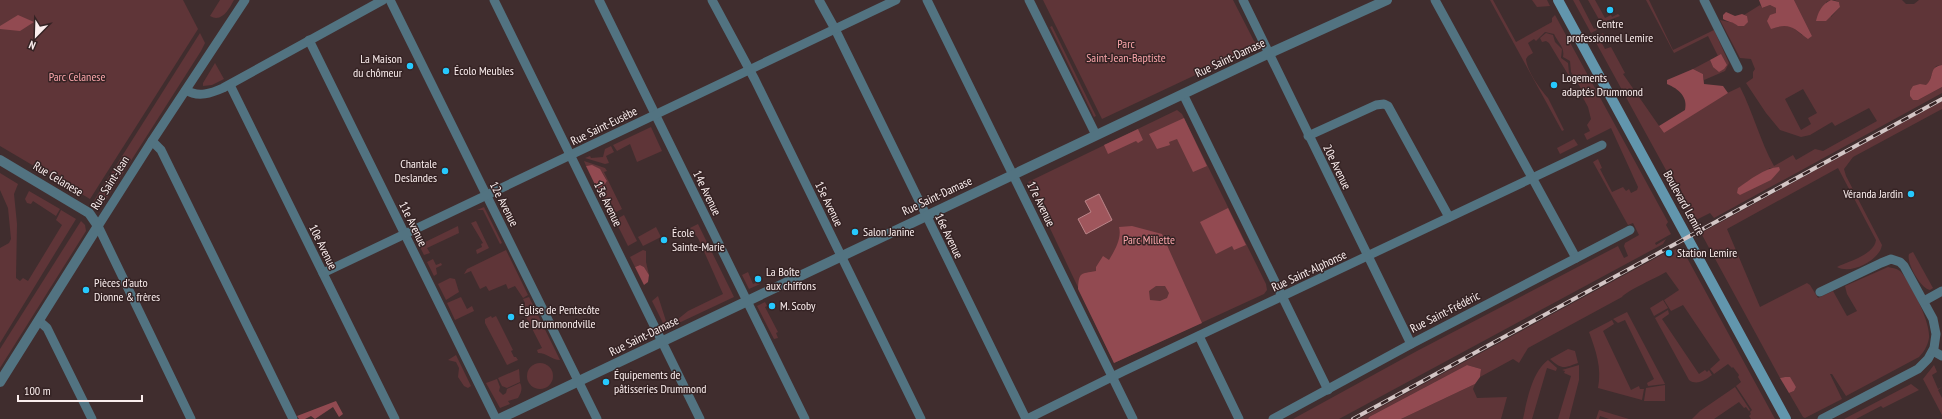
<svg xmlns="http://www.w3.org/2000/svg" width="1942" height="419" font-family="'PT Sans Narrow',sans-serif">
	<rect width="100%" height="100%" fill="#402d2e"/>
	<!-- green -->
	<g fill="#5f3538" fill-rule="evenodd">
		<path d="M0,0H183L198,29L90,199L0,146Z"/>
		<path d="M220,0H234C229,9 222,23 210,16Z"/>
		<path d="M1043,0H1233L1254,41L1259,45L1102,119Z"/>
		<path d="M1490,0H1493L1516,42L1552,22V18L1555,15L1668,222L1666,225L1671,234L1655,243L1656,245L1666,239L1663,244L1339,419H1293L1417,351L1618,246L1624,258L1628,256L1624,246L1625,243L1639,235L1633,223L1628,225L1593,162L1598,159L1602,168L1600,169L1612,192L1623,187L1626,191L1629,189L1631,193L1637,190L1638,187L1611,128L1587,140L1584,134L1590,131L1587,125L1591,119L1588,107L1582,96L1583,92L1571,72L1570,61L1563,57C1565,47 1558,43 1554,34L1545,32L1536,41L1534,39L1528,43L1533,53L1528,56L1526,59C1527,71 1540,89 1548,98L1564,130L1562,131Z"/>
		<path d="M1532,0H1547L1550,6L1537,7Z"/>
		<path d="M1573,0H1579L1594,29L1596,28L1597,30L1591,33Z"/>
		<path d="M1588,0H1595L1605,18L1611,15L1612,17L1618,14L1620,16L1601,23Z"/>
		<path d="M1646,0H1649L1673,50L1714,30L1729,63L1725,71L1704,80L1703,74L1693,69L1710,60L1713,67L1721,54L1718,56L1708,36L1674,53Z"/>
		<path d="M1794,0H1831L1826,2L1831,17L1840,7L1839,2L1834,0H1902L1906,4H1914L1919,0H1942V65L1936,66L1931,76L1930,82L1918,100L1942,87V93L1714,218L1710,213L1694,221L1594,39L1603,33L1604,35L1599,38L1605,49L1611,47L1625,73L1623,74L1664,133L1719,97L1740,87C1753,112 1760,141 1774,166L1793,155L1796,160L1815,149L1823,151L1877,121L1869,108L1835,126L1832,122L1810,135L1801,137L1780,130L1766,113L1746,83L1753,78V72L1755,69L1751,59L1740,58L1720,20L1734,23L1747,16L1744,15L1760,5L1762,8L1770,5L1776,8V13L1781,26H1791L1802,35L1812,36ZM1803,89L1817,113L1808,118L1811,124L1801,130L1785,99ZM1770,168L1780,170L1775,175L1738,188Z"/>
		<path d="M1052,26L1096,116L1094,117L1050,27Z"/>
		<path d="M200,33L205,43L201,51L104,203L97,204L93,202Z"/>
		<path d="M1546,33L1553,35L1555,42L1562,49L1561,58L1568,63L1569,73L1576,82L1569,76L1549,43L1546,41L1542,42L1540,38Z"/>
		<path d="M215,63L224,79L212,85L203,86V83Z"/>
		<path d="M1942,101V109L1853,157L1844,169L1846,176L1882,245C1880,260 1851,275 1837,267C1849,261 1874,255 1876,240L1838,168L1727,229L1760,307L1807,283L1810,285L1818,298L1833,291L1847,316L1857,311L1847,294L1845,286L1888,267C1892,268 1896,268 1900,271C1910,281 1931,323 1929,338C1928,345 1924,352 1919,357L1846,396L1832,374H1830L1842,399L1805,418L1803,417L1789,393L1794,391L1796,387L1785,377L1780,378L1701,233Z"/>
		<path d="M1177,110L1182,114L1266,284L1267,290L1264,294L1114,363L1028,182Z"/>
		<path d="M651,127L662,151L637,162L630,144L617,151L613,145Z"/>
		<path d="M1574,139L1578,145L1560,154L1557,148Z"/>
		<path d="M611,146L614,152L606,156L609,163L605,164L585,158L590,156L591,158L603,157L605,149Z"/>
		<path d="M584,161L605,168L607,171L604,172L622,209L610,215L599,193L607,181C603,172 597,164 586,166Z"/>
		<path d="M0,173L18,184L14,194L17,224L16,278L20,281L23,278L28,281L62,225L56,220L61,210L76,219L0,343V248L9,243L11,239L8,208L0,190Z"/>
		<path d="M29,191L60,209L56,216L33,201L31,204L27,203L25,199Z"/>
		<path d="M484,207L502,243L500,244L483,210H477Z"/>
		<path d="M624,215L637,241L628,246L615,220Z"/>
		<path d="M81,221L85,225L86,231L0,368V349Z"/>
		<path d="M476,221L489,248L477,254L476,250L482,247L481,244L483,243L471,223Z"/>
		<path d="M698,224L734,297L666,329L652,301L658,296L666,321L672,324L688,311L723,294L698,238L690,228Z"/>
		<path d="M458,226L459,233L427,248L430,253L424,255L419,245Z"/>
		<path d="M656,227L661,237L643,246L638,237Z"/>
		<path d="M1678,248L1680,252L1685,254L1775,419H1751L1749,416L1751,414L1750,412L1752,410L1736,386L1741,382L1738,377L1739,375L1733,367L1732,368L1728,364L1714,374L1710,369L1720,360L1683,305L1671,311L1664,300L1679,290L1666,272C1658,277 1626,291 1622,297L1528,348L1519,363L1513,359L1480,377L1481,369L1467,365L1369,417L1368,419H1359L1665,253L1668,257L1674,254L1672,251Z"/>
		<path d="M506,250L528,295L523,298L515,286L508,289L506,284L489,291L486,286L480,289L471,271L464,274L467,269Z"/>
		<path d="M643,250L646,251V262L649,275L644,267L640,265L635,267L630,257Z"/>
		<path d="M1913,252L1933,288L1930,290C1921,289 1906,263 1909,254Z"/>
		<path d="M433,259L436,265L441,263L442,265L436,268L437,274L434,276L427,262Z"/>
		<path d="M748,272L753,284L758,282L760,284L749,289L742,275Z"/>
		<path d="M450,278L455,279L459,292L446,300L438,284Z"/>
		<path d="M461,297L467,309L472,306L474,311L455,320L447,303Z"/>
		<path d="M529,297L560,360C552,360 547,353 538,353L537,350L542,348L520,305L525,303L523,299Z"/>
		<path d="M1663,300L1668,308L1654,316L1650,308Z"/>
		<path d="M765,302L767,306L765,307L778,332L776,333L778,338L774,339L757,306Z"/>
		<path d="M1668,310L1669,314L1662,319L1699,374L1705,370L1707,372L1709,370L1712,375C1705,380 1697,386 1689,380L1655,318Z"/>
		<path d="M1627,312L1663,380L1665,384L1648,386L1647,383L1654,379L1625,320L1618,323L1613,319Z"/>
		<path d="M491,316L492,318L496,316L513,350L511,351L514,357H516L518,360L507,365L485,323V319Z"/>
		<path d="M1612,320L1614,324L1603,331L1631,390L1639,386L1640,389H1644L1642,400L1598,388C1602,368 1596,351 1589,332Z"/>
		<path d="M1568,349L1575,351L1578,363C1564,368 1562,370 1550,359Z"/>
		<path d="M456,355L471,386L468,388L464,386L458,377L459,368L456,362L448,360Z"/>
		<path d="M1548,360L1557,368L1556,371L1547,368L1532,419H1523C1527,400 1532,372 1548,360Z"/>
		<circle cx="540" cy="376" r="13"/>
		<path d="M1579,365V380L1569,419H1558L1571,376L1564,373L1565,371L1562,370Z"/>
		<path d="M1934,365L1937,372L1932,375L1938,389L1942,387L1938,390L1942,398V415L1923,379Z"/>
		<path d="M519,369L520,382L507,388L502,386L498,378Z"/>
		<path d="M497,379L500,387L499,391L503,395L506,393L507,389L520,383C523,388 521,393 518,398L508,401L510,404L500,408L486,383Z"/>
		<path d="M1475,384L1473,389L1477,398L1507,397L1501,419H1401Z"/>
		<path d="M1911,384L1919,390L1883,408L1881,406L1856,419H1844Z"/>
		<path d="M1665,385V401H1644L1646,388Z"/>
		<path d="M1735,387L1750,410L1749,411L1746,407L1744,408L1739,402L1714,419H1692L1700,411Z"/>
		<path d="M1599,410L1629,419H1609L1600,416L1599,419H1596Z"/>
	</g>
	<!-- forest -->
	<g fill="#924a51" fill-rule="evenodd">
		<path d="M1759,0H1794L1812,36L1808,39C1793,28 1790,22 1771,29L1767,21L1770,15L1776,13V8L1770,5L1762,8Z"/>
		<path d="M1831,0L1839,2L1840,7L1826,21H1816C1818,12 1822,4 1831,0Z"/>
		<path d="M1726,12L1735,16L1742,14L1747,16L1748,22L1744,26H1738C1734,22 1728,22 1723,19V15Z"/>
		<path d="M18,15L34,22L20,31L0,29V26Z"/>
		<path d="M1721,54L1727,65L1724,69L1719,72L1713,67L1710,60Z"/>
		<path d="M1942,65V87L1918,100H1913L1910,96V91L1913,86L1920,84L1926,85C1935,78 1928,67 1942,65Z"/>
		<path d="M1693,69L1703,74L1704,84L1723,86L1728,93L1664,133L1659,126L1685,110C1688,97 1679,89 1667,84V80Z"/>
		<path d="M1184,118L1207,166L1193,172L1177,139L1169,142L1170,145L1157,149L1149,134Z"/>
		<path d="M1138,129L1143,140L1138,143L1136,141L1108,154L1104,145Z"/>
		<path d="M592,165L600,169L607,181L599,193L586,166Z"/>
		<path d="M1779,167L1780,170L1771,180L1740,195L1737,193L1738,188C1750,180 1764,168 1779,167Z"/>
		<path d="M1228,208L1246,245L1234,250L1232,246L1216,254L1200,222Z"/>
		<path d="M1132,226L1162,234L1202,323L1114,363L1078,289C1079,272 1080,274 1096,271V267L1103,256L1109,260C1115,250 1122,238 1119,227ZM1156,286H1165L1169,293L1167,298L1160,301L1150,300L1149,291Z"/>
		<path d="M640,265L644,267L649,275L648,282L644,285L635,267Z"/>
		<path d="M1467,365L1481,369L1480,377L1475,384L1401,419H1368L1369,417Z"/>
		<path d="M1785,377H1790L1796,387L1794,391L1789,393L1780,378Z"/>
		<path d="M336,401L343,414L339,417L333,407L315,419L311,416L305,419H299L297,416Z"/>
	</g>
	<!-- water -->
	<path fill="#9f565c" stroke="#bb8488" d="M1099,194L1112,220L1086,234L1078,219L1091,212L1085,201Z"/>
	<g fill="none" stroke-linecap="round" stroke-linejoin="round">
		<!-- minor -->
		<g stroke="#527381" stroke-width="9">
			<path d="M390,0L597,419"/>
			<path d="M494,0L700,419"/>
			<path d="M599,0L805,419"/>
			<path d="M712,0L755,80L921,419"/>
			<path d="M819,0L835,29L1026,419"/>
			<path d="M927,0L1133,419"/>
			<path d="M1029,0L1096,135"/>
			<path d="M1243,0L1411,344"/>
			<path d="M1435,0L1576,258"/>
			<path d="M1704,0L1738,68"/>
			<path d="M309,40L496,419"/>
			<path d="M230,85L395,419"/>
			<path d="M186,90C198,98 212,93 223,88L383,0"/>
			<path d="M1183,94L1328,390"/>
			<path d="M1308,136L1376,105L1384,104L1388,106L1449,217"/>
			<path d="M152,141L161,150L293,419"/>
			<path d="M323,273L896,0"/>
			<path d="M1820,292L1881,263L1891,259L1900,262L1904,266L1933,319L1936,334L1934,348L1928,359L1918,369L1822,419"/>
			<path d="M1924,301L1942,291"/>
			<path d="M39,321L47,328L92,419"/>
			<path d="M1199,336L1239,419"/>
			<path d="M1933,351L1942,356"/>
			<path d="M191,419L98,226L152,141L245,0"/>
			<path d="M1027,419L1124,371L1602,145"/>
			<path d="M1273,419L1411,344L1630,230"/>
		</g>
		<!-- tertiary -->
		<g stroke="#527381" stroke-width="10">
			<path d="M0,160L89,213L98,226L0,382"/>
			<path d="M499,419L1261,57L1387,0"/>
		</g>
		<!-- secondary -->
		<path stroke="#6296ad" stroke-width="10" d="M1558,0L1786,419"/>
		<defs>
			<path id="rail" d="M1353,419L1942,99"/>
		</defs>
		<!-- rail casing -->
		<use href="#rail" stroke="#d3c5c5" stroke-width="4"/>
		<!-- rail -->
		<use href="#rail" stroke="#352324" stroke-width="2.5" stroke-dasharray="8" stroke-linecap="butt"/>
	</g>
	<!-- markers -->
	<g fill="#26c9fe" stroke="#352324" stroke-width="1.5">
		<circle cx="1610" cy="10" r="4"/>
		<circle cx="410" cy="66" r="4"/>
		<circle cx="446" cy="71" r="4"/>
		<circle cx="1554" cy="85" r="4"/>
		<circle cx="445" cy="171" r="4"/>
		<circle cx="1911" cy="194" r="4"/>
		<circle cx="855" cy="232" r="4"/>
		<circle cx="664" cy="240" r="4"/>
		<circle cx="1669" cy="253" r="4"/>
		<circle cx="758" cy="279" r="4"/>
		<circle cx="86" cy="290" r="4"/>
		<circle cx="772" cy="306" r="4"/>
		<circle cx="511" cy="317" r="4"/>
		<circle cx="606" cy="382" r="4"/>
	</g>
	<g text-anchor="middle" stroke-width="3" stroke-linejoin="round" paint-order="stroke">
		<!-- poi labels -->
		<g font-size="12" fill="#fbeeee" stroke="#352324" text-anchor="start">
			<text x="1610" y="28" text-anchor="middle">Centre<tspan x="1610" dy="14">professionnel Lemire</tspan></text>
			<text x="402" y="63" text-anchor="end">La Maison<tspan x="402" dy="14">du chômeur</tspan></text>
			<text x="454" y="75">Écolo Meubles</text>
			<text x="1562" y="82">Logements<tspan x="1562" dy="14">adaptés Drummond</tspan></text>
			<text x="437" y="168" text-anchor="end">Chantale<tspan x="437" dy="14">Deslandes</tspan></text>
			<text x="1903" y="198" text-anchor="end">Véranda Jardin</text>
			<text x="863" y="236">Salon Janine</text>
			<text x="672" y="237">École<tspan x="672" dy="14">Sainte-Marie</tspan></text>
			<text x="1677" y="257">Station Lemire</text>
			<text x="766" y="276">La Boîte<tspan x="766" dy="14">aux chiffons</tspan></text>
			<text x="94" y="287">Pièces d'auto<tspan x="94" dy="14">Dionne &amp; frères</tspan></text>
			<text x="780" y="310">M. Scoby</text>
			<text x="519" y="314">Église de Pentecôte<tspan x="519" dy="14">de Drummondville</tspan></text>
			<text x="614" y="379">Équipements de<tspan x="614" dy="14">pâtisseries Drummond</tspan></text>
		</g>
		<!-- park labels -->
		<g font-size="12" fill="#faa5aa" stroke="#352324">
			<text x="1126" y="48">Parc<tspan x="1126" dy="14">Saint-Jean-Baptiste</tspan></text>
			<text x="77" y="81">Parc Celanese</text>
			<text x="1149" y="244">Parc Millette</text>
		</g>
		<!-- street labels -->
		<g font-size="12" fill="#fbeeee" stroke="#352324">
			<text transform="translate(1230 58) rotate(-25)" y="4">Rue Saint-Damase</text>
			<text transform="translate(604 126) rotate(-26)" y="4">Rue Saint-Eusèbe</text>
			<text transform="translate(1337 167) rotate(64)" y="4">20e Avenue</text>
			<text transform="translate(58 179) rotate(31)" y="4">Rue Celanese</text>
			<text transform="translate(110 183) rotate(-58)" y="4">Rue Saint-Jean</text>
			<text transform="translate(707 193) rotate(64)" y="4">14e Avenue</text>
			<text transform="translate(937 196) rotate(-25)" y="4">Rue Saint-Damase</text>
			<text transform="translate(1684 203) rotate(61)" y="4">Boulevard Lemire</text>
			<text transform="translate(504 204) rotate(63)" y="4">12e Avenue</text>
			<text transform="translate(608 204) rotate(64)" y="4">13e Avenue</text>
			<text transform="translate(829 204) rotate(64)" y="4">15e Avenue</text>
			<text transform="translate(1041 204) rotate(64)" y="4">17e Avenue</text>
			<text transform="translate(413 224) rotate(64)" y="4">11e Avenue</text>
			<text transform="translate(949 236) rotate(64)" y="4">16e Avenue</text>
			<text transform="translate(323 247) rotate(64)" y="4">10e Avenue</text>
			<text transform="translate(1309 271) rotate(-25)" y="4">Rue Saint-Alphonse</text>
			<text transform="translate(1445 312) rotate(-27)" y="4">Rue Saint-Frédéric</text>
			<text transform="translate(644 336) rotate(-26)" y="4">Rue Saint-Damase</text>
		</g>
	</g>
	<!-- north arrow -->
	<g transform="translate(36 36) rotate(203)" stroke="#352324" stroke-width="3" paint-order="stroke">
	<path d="M0-3L7 15L0 10L-7 15Z" fill="#fbeeee"/>
	<text y="-6" font-size="11" font-weight="bold" text-anchor="middle" fill="#fbeeee">N</text>
	</g>
	<!-- scale -->
	<path d="M18 395v6h124v-6" fill="none" stroke="#fbeeee" stroke-width="2"/>
	<text x="24" y="395" font-size="12" fill="#fbeeee" stroke="#352324" stroke-width="3" paint-order="stroke">100 m</text>
</svg>
